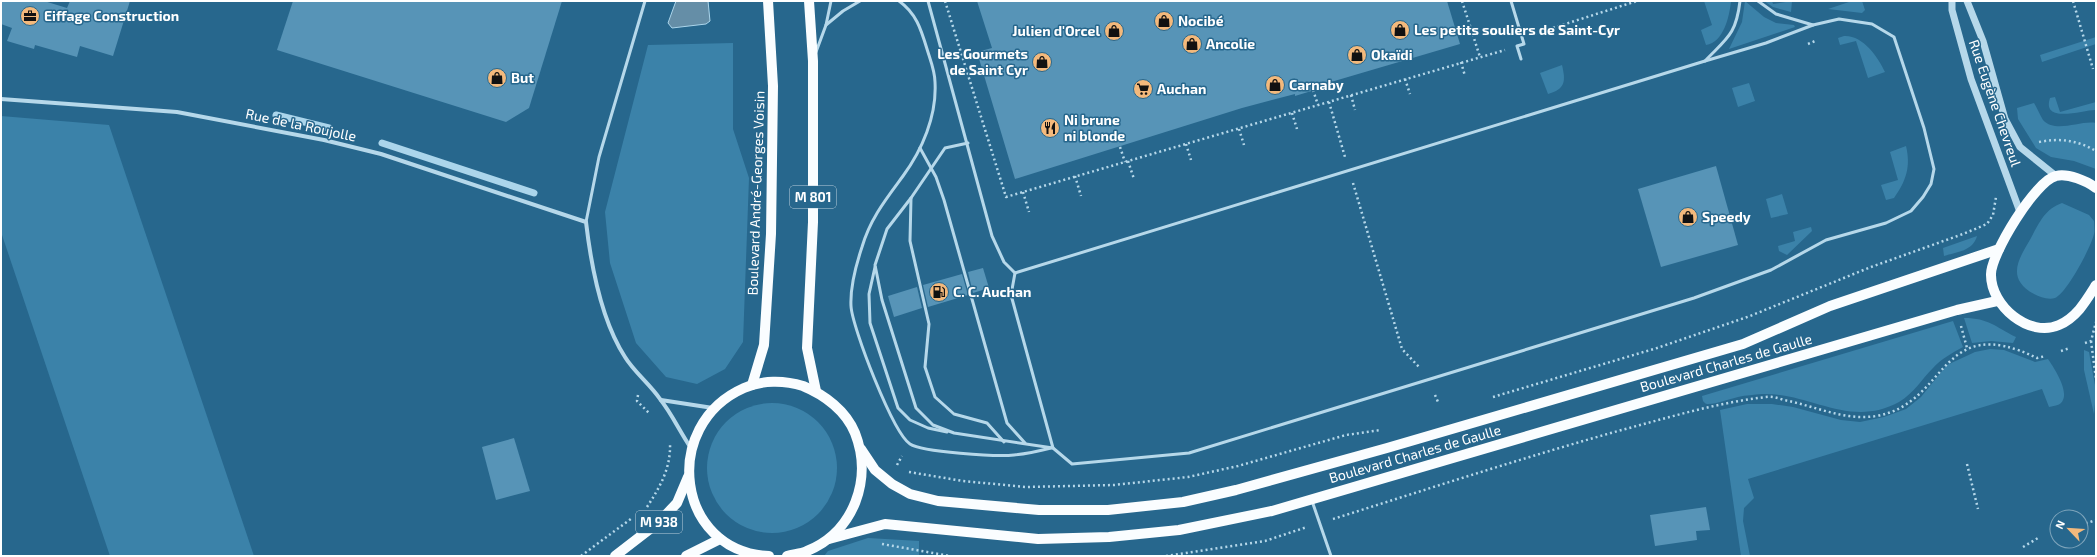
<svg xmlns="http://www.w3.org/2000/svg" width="2097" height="557" font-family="'Exo 2',sans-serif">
	<rect width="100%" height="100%" fill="#27678d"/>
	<!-- green -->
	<g fill="#3b82a9">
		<path d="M1704,1L1731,2C1729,17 1724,42 1706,45L1701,30L1712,25Z"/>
		<path d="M1745,1L1764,17L1776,23L1794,25L1795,27L1729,49L1742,22Z"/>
		<path d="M1764,1H1772L1773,4L1792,1L1791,12L1773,7Z"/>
		<path d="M1852,1H1862L1865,10L1862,13L1828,9Z"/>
		<path d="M1844,36C1863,35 1878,57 1885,72L1868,78L1856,41L1840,45L1838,38Z"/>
		<path d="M2096,37V44L2042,62L2040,55Z"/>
		<path d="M733,43V129L749,178L743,342L725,369L697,384L666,377L636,343L610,263L605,212L648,45Z"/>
		<path d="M1562,65C1566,82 1565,89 1548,94L1540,73Z"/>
		<path d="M1749,83L1755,101L1738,107L1732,88Z"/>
		<path d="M2055,97L2060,112L2096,102V110C2086,109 2041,125 2050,98Z"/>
		<path d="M2034,103C2037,108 2040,115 2043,120C2056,134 2080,120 2096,123V169L2074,161L2051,157L2036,148L2018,119L2017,108Z"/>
		<path d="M1,116L109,125L254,556H110L1,232Z"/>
		<path d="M1906,146C1911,167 1906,181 1894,198L1886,200L1881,185L1898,180L1890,152Z"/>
		<path d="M1782,194L1788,214L1771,218L1766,199Z"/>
		<path d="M2062,203L2089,215L2094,221C2094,225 2095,230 2094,234C2091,247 2067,293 2055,298C2048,300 2040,297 2034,294C2006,278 2018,260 2031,238C2039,223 2045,209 2062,203Z"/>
		<path d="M1811,227L1812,231L1787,255L1779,251L1778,246L1795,241L1793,232Z"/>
		<path d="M1977,236C1973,251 1957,252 1944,256L1943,248Z"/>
		<path d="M1964,318C1989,318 1995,327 2016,337L2013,343L1991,341L1972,343Z"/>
		<path d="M1953,321L1963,347C1952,353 1941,359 1933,368C1921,380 1914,393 1899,402C1850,429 1810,392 1762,394C1754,395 1746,395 1738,397C1729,399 1717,404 1708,404C1705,404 1705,403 1703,401L1702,396Z"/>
		<path d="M1990,349L2004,350L2035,362L2048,359C2054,368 2071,393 2061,403C2058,406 2052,406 2049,407L2042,389L1748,479L1754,498L1744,508L1743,521L1750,556H1741L1720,410L1747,404H1772L1793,407L1841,420L1860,422L1884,417L1906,409L1921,397L1947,365L1975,352Z"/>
		<path d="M2084,350L2089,352L2096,391L2094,414L2084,370Z"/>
		<circle cx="772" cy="468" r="65"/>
		<path d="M868,538L919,541V556H824L828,551Z"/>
	</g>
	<!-- water -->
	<path fill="#658ea7" stroke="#abd5eb" d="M676,1H708L710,21L706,24L672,28L668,23Z"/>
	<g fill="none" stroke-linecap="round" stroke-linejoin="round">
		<!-- stream -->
		<g stroke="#abd5eb" stroke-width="7">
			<path d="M276,115L329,128"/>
			<path d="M382,143L534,193"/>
		</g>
	</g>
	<!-- building -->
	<g fill="#5794b7">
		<path d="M1,1H44L67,8L70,1H130L113,56L80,46L77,57L35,45L34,49L7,41L12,28L1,24Z"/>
		<path d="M293,1H562L529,108L506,122L277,50Z"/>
		<path d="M977,1H1447L1460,44L1331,82V85L1295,96V94L1242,108L1015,179L977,52L992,48Z"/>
		<path d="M1716,166L1738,245L1661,267L1638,189Z"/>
		<path d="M983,268L989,288L973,293L968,272Z"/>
		<path d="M962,274L968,295L928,307L923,285Z"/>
		<path d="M917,287L922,308L894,317L888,296Z"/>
		<path d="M514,438L530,491L496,500L482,447Z"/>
		<path d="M1706,507L1710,530L1696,531L1697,540L1655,546L1650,515Z"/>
	</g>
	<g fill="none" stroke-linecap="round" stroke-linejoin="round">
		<!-- path -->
		<g stroke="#b6d8ea" stroke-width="2.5" stroke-dasharray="2 3" stroke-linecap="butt">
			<path d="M945,1L1006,197L1505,50"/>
			<path d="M1462,1L1480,57"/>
			<path d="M2073,1L2093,69"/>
			<path d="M1534,34L1637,1"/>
			<path d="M1808,44L1815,41"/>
			<path d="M1461,62L1465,76"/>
			<path d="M1405,79L1410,94"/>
			<path d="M1313,90L1318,105"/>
			<path d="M1351,95L1355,110"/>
			<path d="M1329,102L1345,157"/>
			<path d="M1292,113L1297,129"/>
			<path d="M1239,129L1244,145"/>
			<path d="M2039,142C2060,138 2077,140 2096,151"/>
			<path d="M1186,144L1191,160"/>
			<path d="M1120,147L1125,162"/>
			<path d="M1128,161L1134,179"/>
			<path d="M1075,176L1081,196"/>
			<path d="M1353,183L1402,349L1419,367"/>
			<path d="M1023,192L1029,212"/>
			<path d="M1961,326L1967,348"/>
			<path d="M2091,341L2096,379"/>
			<path d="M2085,343L2091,341L2096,322"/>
			<path d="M2061,351L2070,348"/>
			<path d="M638,395L637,401L650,414"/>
			<path d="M1435,395L1438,402"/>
			<path d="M1493,397L1657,348L1750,316L1871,267L1963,234L1987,224L1993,215L1996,197"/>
			<path d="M1967,464L1978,509"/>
			<path d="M897,465L902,456"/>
			<path d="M909,472L963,481L1026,487L1114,485L1188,477L1238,466L1346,435L1381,430"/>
			<path d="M647,507C660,487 671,468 670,443"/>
			<path d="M1333,519C1428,489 1522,458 1618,431C1667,418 1715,403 1766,397C1772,396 1778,398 1784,400C1815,406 1844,421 1876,416C1949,404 1938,310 2037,358L2046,356"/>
			<path d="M2081,525L2096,520"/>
			<path d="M882,544L950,556"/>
			<path d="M2023,547L2038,538"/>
			<path d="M581,556L632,518"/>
			<path d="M1166,556L1265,541L1307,527"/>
		</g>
		<!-- service -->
		<g stroke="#b6d8ea" stroke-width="3">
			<path d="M899,1C916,13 921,29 927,49C930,59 935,71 935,82C937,116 922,150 903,176C886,199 870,219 862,247C856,265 850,287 851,306C852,327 893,433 910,444C922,452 997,457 1014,455C1026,454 1039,451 1051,448"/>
			<path d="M928,1L992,236L1004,262L1015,273L1705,61C1727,38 1736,35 1740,1"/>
			<path d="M1511,1L1524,44L1517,46L1521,59"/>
			<path d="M1758,1L1776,14L1813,25"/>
			<path d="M826,25L831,1"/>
			<path d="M816,52L826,25L843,11L860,1"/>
			<path d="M968,143L945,148L911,198L910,241L929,324L925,367L935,397L954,414L987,423L1004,442"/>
			<path d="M920,148L936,177L944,200L1007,423L1025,443"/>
			<path d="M911,198L887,229L875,265L882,300L916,408L933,425L954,433L1053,448L1072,464L1189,453L1694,298L1771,270L1826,240L1886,223L1911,211L1923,197L1931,184L1934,169L1924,128L1894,37L1872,24L1839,19L1813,25L1766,43L1705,61"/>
			<path d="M586,222L599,157L645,1"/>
			<path d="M875,267L869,294L870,323L898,408L910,420L928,428L947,432"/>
			<path d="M1015,273L1011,295L1053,448"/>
			<path d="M1312,501L1331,556"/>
		</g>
		<!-- minor -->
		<g stroke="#b6d8ea" stroke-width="4">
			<path d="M1,99L177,112L324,140L381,154L586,222C591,265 601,320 625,357C634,372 650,384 660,399C672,414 680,432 691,448"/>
			<path d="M661,400L713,408"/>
		</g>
		<!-- tertiary -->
		<g stroke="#b6d8ea" stroke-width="7">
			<path d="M1952,1V10L1971,79L2020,212"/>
			<path d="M1967,1L1983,41L2005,119L2020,147L2056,176"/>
		</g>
		<!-- primary -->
		<g stroke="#fafdff" stroke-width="10">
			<path d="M809,1L813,61V222L807,348L816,391"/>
			<path d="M2096,188C2087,181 2068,173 2056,176C2036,180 1990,255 1991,275C1991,306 2029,338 2059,325C2077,317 2086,301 2096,285"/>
			<path d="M752,385L764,345L771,234L773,86L768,1"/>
			<path d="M861,449L875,470L892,484L910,494L938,501L1039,510H1108L1183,502L1236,490L1387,448L1743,344L1830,306L1999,249"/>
			<path d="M829,539L885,524L1038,539L1109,537L1179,530L1272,511L1957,310L1997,301"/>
			<path d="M615,556L659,522L677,503L688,477"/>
			<path d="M686,556L720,539"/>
			<path d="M769,556C676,552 660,425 744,388C762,380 784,380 803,386C825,395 846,411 855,433C873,479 854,532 807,551C801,554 793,554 787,556"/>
		</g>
	</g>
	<!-- icons -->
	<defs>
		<symbol id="office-disc" viewBox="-11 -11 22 22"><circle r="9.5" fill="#f3b97c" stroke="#27678d"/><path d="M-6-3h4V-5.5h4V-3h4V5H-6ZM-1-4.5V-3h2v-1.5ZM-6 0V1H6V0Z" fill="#111"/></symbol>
		<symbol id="shop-disc" viewBox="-11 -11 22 22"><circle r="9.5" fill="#f3b97c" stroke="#27678d"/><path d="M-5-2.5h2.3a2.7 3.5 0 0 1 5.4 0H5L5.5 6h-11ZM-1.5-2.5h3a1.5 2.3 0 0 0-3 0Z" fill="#111"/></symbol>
		<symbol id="supermarket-disc" viewBox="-11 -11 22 22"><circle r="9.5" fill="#f3b97c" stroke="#27678d"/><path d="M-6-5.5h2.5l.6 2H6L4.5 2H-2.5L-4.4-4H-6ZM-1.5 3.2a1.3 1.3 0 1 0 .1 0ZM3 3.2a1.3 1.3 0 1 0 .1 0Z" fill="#111"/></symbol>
		<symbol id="restaurant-disc" viewBox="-11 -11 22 22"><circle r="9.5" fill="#f3b97c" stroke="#27678d"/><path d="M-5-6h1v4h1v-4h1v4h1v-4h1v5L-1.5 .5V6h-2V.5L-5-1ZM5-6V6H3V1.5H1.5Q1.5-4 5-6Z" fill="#111"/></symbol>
		<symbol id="fuel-disc" viewBox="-11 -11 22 22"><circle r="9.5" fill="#f3b97c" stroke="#27678d"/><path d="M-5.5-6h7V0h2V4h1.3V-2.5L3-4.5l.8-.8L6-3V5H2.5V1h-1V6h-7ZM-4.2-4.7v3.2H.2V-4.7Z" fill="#111"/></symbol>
	</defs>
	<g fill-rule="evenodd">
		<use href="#office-disc" x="19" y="5" width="22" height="22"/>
		<use href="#shop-disc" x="1153" y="10" width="22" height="22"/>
		<use href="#shop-disc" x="1389" y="19" width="22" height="22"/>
		<use href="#shop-disc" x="1103" y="20" width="22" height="22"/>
		<use href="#shop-disc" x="1181" y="33" width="22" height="22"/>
		<use href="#shop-disc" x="1346" y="44" width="22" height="22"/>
		<use href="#shop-disc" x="1031" y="51" width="22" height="22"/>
		<use href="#shop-disc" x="486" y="67" width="22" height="22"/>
		<use href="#shop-disc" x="1264" y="74" width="22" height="22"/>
		<use href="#supermarket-disc" x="1132" y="78" width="22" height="22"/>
		<use href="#restaurant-disc" x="1039" y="117" width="22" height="22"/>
		<use href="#shop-disc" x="1677" y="206" width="22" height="22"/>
		<use href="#fuel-disc" x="928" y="281" width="22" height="22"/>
	</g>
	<g text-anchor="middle" stroke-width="3" stroke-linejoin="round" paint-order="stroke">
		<!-- shield labels -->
		<g fill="#27678d" stroke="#bed1dd" stroke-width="1">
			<rect x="790" y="186" width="46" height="22" rx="3"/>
			<rect x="636" y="511" width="46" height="22" rx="3"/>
		</g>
		<g font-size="13" font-weight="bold" fill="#fff">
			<text x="813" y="202">M 801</text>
			<text x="659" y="527">M 938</text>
		</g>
		<!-- poi labels -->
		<g font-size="14" font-weight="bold" fill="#fff" stroke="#27678d" text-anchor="start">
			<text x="44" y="21">Eiffage Construction</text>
			<text x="1178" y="26">Nocibé</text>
			<text x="1414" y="35">Les petits souliers de Saint-Cyr</text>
			<text x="1100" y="36" text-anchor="end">Julien d'Orcel</text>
			<text x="1206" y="49">Ancolie</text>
			<text x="1028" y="59" text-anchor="end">Les Gourmets<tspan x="1028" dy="16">de Saint Cyr</tspan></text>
			<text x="1371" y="60">Okaïdi</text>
			<text x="511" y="83">But</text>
			<text x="1289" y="90">Carnaby</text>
			<text x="1157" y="94">Auchan</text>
			<text x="1064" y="125">Ni brune<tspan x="1064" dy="16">ni blonde</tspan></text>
			<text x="1702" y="222">Speedy</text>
			<text x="953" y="297">C. C. Auchan</text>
		</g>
		<!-- street labels -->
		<g font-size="14" fill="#fff" stroke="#27678d">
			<text transform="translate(1995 103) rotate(71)" y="5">Rue Eugène Chevreul</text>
			<text transform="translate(301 125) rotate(12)" y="5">Rue de la Roujolle</text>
			<text transform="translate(756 193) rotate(-88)" y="5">Boulevard André-Georges Voisin</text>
			<text transform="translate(1726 363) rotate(-16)" y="5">Boulevard Charles de Gaulle</text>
			<text transform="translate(1415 454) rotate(-16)" y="5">Boulevard Charles de Gaulle</text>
		</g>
	</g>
	<!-- border -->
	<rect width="2097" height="557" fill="none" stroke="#ffffff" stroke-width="4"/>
	<!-- north arrow -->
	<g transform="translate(2069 529) rotate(295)"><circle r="19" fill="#27678d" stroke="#7da4bb"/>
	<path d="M0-3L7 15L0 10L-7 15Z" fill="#f3b97c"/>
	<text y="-6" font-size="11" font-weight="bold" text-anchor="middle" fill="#ffffff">N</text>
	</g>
</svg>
